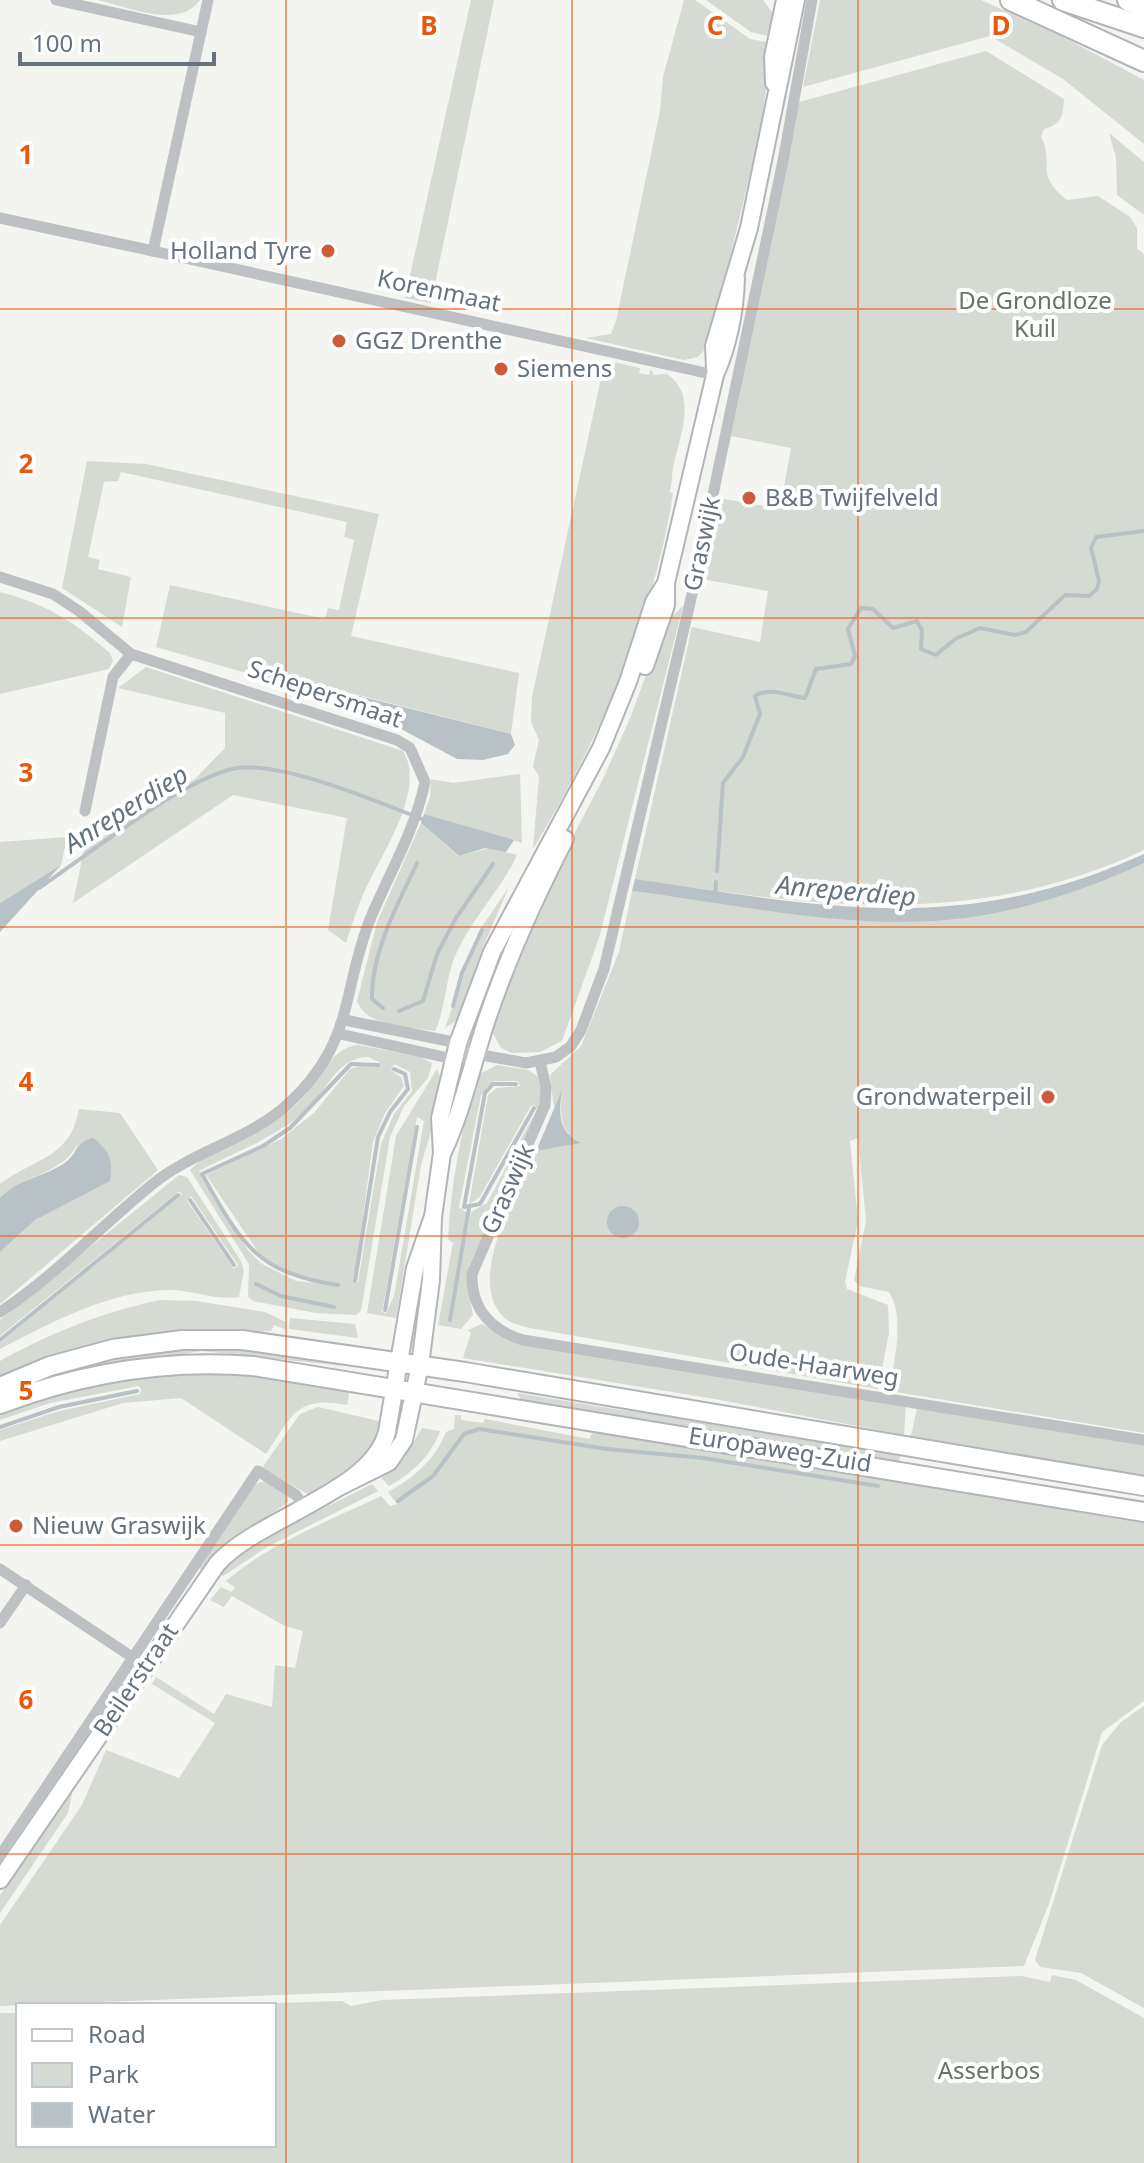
<svg xmlns="http://www.w3.org/2000/svg" width="1144" height="2163" font-family="'Noto Sans',sans-serif">
	<rect width="100%" height="100%" fill="#f4f4f0"/>
	<!-- green -->
	<g fill="#d5dad2" fill-rule="evenodd">
		<path d="M98,0H200C179,30 128,7 98,0Z"/>
		<path d="M471,0H494L431,303L405,298Z"/>
		<path d="M684,0H695L750,39L772,43L761,128L709,345L698,357L684,360L586,338L611,334L616,321L660,111L663,77Z"/>
		<path d="M706,0H763L774,15L773,37L751,32Z"/>
		<path d="M820,0H981L1063,37L1144,80V144L1063,79L990,36L803,87Z"/>
		<path d="M986,51L1064,99C1063,116 1062,124 1044,129L1041,136C1055,166 1034,173 1067,200L1098,196L1130,217L1137,228V249L1144,254V850C974,930 813,906 635,879L692,627L760,642L768,591L702,579L719,498L780,509L791,448L731,436L799,102Z"/>
		<path d="M1109,133L1144,162V215L1117,195L1116,157Z"/>
		<path d="M605,360L640,368L639,373L649,375L651,369L654,375L667,374C698,395 680,434 674,463C671,475 673,480 670,492L673,493C654,619 598,741 533,849L539,777L533,766L539,740L531,722L532,697Z"/>
		<path d="M87,461L146,464L379,514L351,636L519,673L511,734L304,681L275,675L260,677L156,647L170,585L325,619L328,608L339,610L354,540L344,537L347,522L121,472L118,481L104,482L88,557L100,560L98,569L131,577L122,627L62,588Z"/>
		<path d="M0,592C49,605 72,621 110,653L113,661L109,669L0,694Z"/>
		<path d="M683,606L599,938L562,1041L540,1052L512,1053L501,1048L491,1030L528,922L603,779L631,716L665,623Z"/>
		<path d="M146,667L403,751C427,789 381,855 365,890C357,908 352,925 346,943L328,930L347,818L233,795L73,903L84,849L195,779L225,748V713L118,688Z"/>
		<path d="M520,774L522,843L424,814L430,797L431,779L453,783Z"/>
		<path d="M421,823L458,856L489,848L517,855C501,890 472,918 456,954C445,978 446,1008 435,1031C410,1027 367,1028 357,1001L377,922Z"/>
		<path d="M67,837L61,865L0,903V842Z"/>
		<path d="M1144,863V1433L890,1391C893,1360 906,1320 889,1292L859,1286L854,1280L866,1221L858,1138L850,1141L858,1221L845,1282L847,1289L888,1305L889,1333L878,1389L530,1328C523,1326 512,1324 507,1320C462,1284 518,1191 536,1151L580,1143C559,1130 560,1115 562,1093L554,1108L550,1075L581,1046L619,952L632,891L879,921L1080,889Z"/>
		<path d="M509,887L483,947L459,1019L445,1028L479,931Z"/>
		<path d="M359,1045L420,1057L432,1063L428,1078L404,1106L390,1137L361,1311L356,1315L316,1313L253,1301L248,1297L249,1264L190,1170C217,1142 266,1133 297,1104C317,1085 330,1046 359,1045ZM368,1057L379,1062V1067L361,1066L350,1069L314,1113L281,1139L206,1175L261,1256L291,1273L341,1285L296,1281L262,1264L247,1249L199,1171C237,1151 276,1138 308,1108C327,1090 339,1056 368,1057ZM394,1064L410,1072L412,1091L394,1114L381,1144L358,1282L354,1284L373,1142L385,1113L404,1086L401,1077L391,1070Z"/>
		<path d="M497,1065L528,1070L537,1076L542,1088L539,1112L469,1266L468,1289L473,1315L461,1329L438,1325L453,1243L448,1239C451,1183 461,1129 478,1075ZM494,1081H518L520,1086L497,1088L488,1095L469,1204L479,1198L531,1106L535,1105L537,1109L487,1203L471,1212L449,1322L467,1213L459,1207L481,1095Z"/>
		<path d="M437,1069L442,1082L439,1104L421,1165L396,1318L367,1313L396,1136ZM417,1117L424,1121L394,1296L386,1313L382,1312Z"/>
		<path d="M79,1109L120,1113L158,1170L0,1304V1252L35,1220L59,1206L78,1143C63,1175 23,1174 0,1198V1184C36,1157 70,1159 79,1109Z"/>
		<path d="M179,1175L187,1177L241,1261L244,1271L239,1297C217,1301 190,1289 167,1290C107,1292 52,1322 0,1349V1343L182,1193L178,1192L0,1336V1320ZM191,1196L238,1265L234,1269L187,1201Z"/>
		<path d="M160,1300L196,1301L265,1312L286,1322L285,1329L274,1325L271,1331L221,1332L0,1381V1361C51,1333 102,1312 160,1300Z"/>
		<path d="M290,1318L355,1324L358,1338L289,1329Z"/>
		<path d="M482,1324L509,1340L906,1406L904,1435L715,1399L463,1358L471,1333L468,1330Z"/>
		<path d="M217,1345L355,1362L354,1367L202,1351L148,1359L0,1394L47,1374L126,1353Z"/>
		<path d="M242,1372L350,1388L347,1405C296,1395 292,1416 266,1454L181,1398L123,1403L0,1441V1430L59,1411L140,1394L141,1390L139,1386L50,1403L0,1420V1408L129,1374Z"/>
		<path d="M517,1393L621,1410L714,1419L901,1450L899,1462L522,1401Z"/>
		<path d="M318,1407L383,1422L371,1457L311,1496L262,1468L300,1414Z"/>
		<path d="M917,1408L1144,1445V1476L911,1436Z"/>
		<path d="M455,1415H461V1420L483,1423L485,1419L589,1439L592,1433L705,1445L1144,1519V1701L1102,1732L1049,1904L1024,1966L0,2006V1925L82,1805L106,1750L179,1778L215,1723L152,1684L156,1677L214,1714L226,1694L272,1707L275,1665L295,1668L303,1631L285,1626L232,1596L224,1607L210,1600L221,1587L231,1592L235,1588L226,1581C269,1544 329,1521 381,1496L390,1506L397,1504L388,1492C415,1477 434,1461 446,1432L454,1429Z"/>
		<path d="M422,1428L440,1431C431,1456 412,1473 389,1486L381,1478L402,1461Z"/>
		<path d="M266,1481L288,1496V1502L227,1544L203,1570L198,1568L255,1484Z"/>
		<path d="M372,1484L378,1491L267,1547L223,1576L220,1571L254,1543Z"/>
		<path d="M1144,1706V2008L1081,1973L1040,1967L1035,1960L1102,1745L1121,1722Z"/>
		<path d="M73,1789L68,1813L0,1913V1895Z"/>
		<path d="M1052,1975L1076,1980L1144,2018V2163H0V2013H18V2145H274V2005H219L342,2001L351,2006L382,2000L1021,1976L1050,1982Z"/>
	</g>
	<!-- water -->
	<g fill="#b8c1c5">
		<path d="M275,675L511,734L515,745L508,754L483,760L457,759L390,723L260,677Z"/>
		<path d="M424,814L514,840L506,852L485,848L459,856L421,823Z"/>
		<path d="M1144,854V863C1088,889 1026,910 964,918C858,932 737,904 632,891L635,879C826,907 960,937 1144,854Z"/>
		<path d="M61,865L0,932V903Z"/>
		<path d="M562,1090C559,1113 557,1131 581,1143L536,1151Z"/>
		<path d="M93,1138C109,1150 114,1161 110,1181L35,1220L0,1252V1198C19,1178 45,1177 66,1162C78,1152 76,1142 93,1138Z"/>
		<circle cx="623" cy="1222" r="16"/>
	</g>
	<g fill="none" stroke-linecap="round" stroke-linejoin="round">
		<!-- stream -->
		<g stroke="#b8c1c5" stroke-width="4">
			<path d="M717,871L723,783L743,757L760,714L755,696C772,686 787,696 805,698L816,669L851,664L855,656L848,629L861,608L873,609L893,628L917,621L922,630L921,649L936,655L955,639L980,628L1015,635L1026,632L1065,595L1089,596L1097,589L1099,581L1091,548L1096,537L1144,531"/>
			<path d="M39,888C90,854 176,783 232,769C277,758 383,804 427,821"/>
			<path d="M715,896L716,882"/>
			<path d="M453,1006L462,973L482,930"/>
			<path d="M383,1008L372,999C371,952 398,904 417,863"/>
			<path d="M399,1011L423,1001L437,954L456,918L493,864"/>
			<path d="M516,1084H493L485,1093L464,1207L480,1204L534,1108"/>
			<path d="M190,1200L234,1265"/>
			<path d="M355,1281L378,1137L390,1112L408,1089L405,1074L394,1069"/>
			<path d="M256,1284L281,1296L334,1307"/>
			<path d="M338,1285C256,1273 241,1243 202,1174L263,1146L290,1128L351,1064L378,1065"/>
			<path d="M385,1310L417,1127"/>
			<path d="M450,1320L469,1208"/>
			<path d="M0,1340L178,1195"/>
			<path d="M0,1427L59,1407L137,1391"/>
			<path d="M398,1501L433,1476L464,1434L479,1429L607,1449L703,1458L878,1486"/>
		</g>
		<defs>
			<g id="secondary">
				<path d="M774,83L773,57L785,0"/>
				<path d="M715,368L714,346L749,228L796,0"/>
				<path d="M645,666L666,605V583L715,375C729,343 735,313 736,278"/>
				<path d="M443,1152C463,1109 472,1064 487,1019C508,957 535,897 565,839"/>
				<path d="M337,1488L389,1462L404,1440L420,1365L431,1280L433,1217L442,1153L440,1118L458,1043L492,952L601,748L628,682L654,602L666,583"/>
				<path d="M0,1880L217,1564C258,1518 372,1492 387,1432L415,1268L432,1219"/>
			</g>
			<g id="primary">
				<path d="M0,1387L50,1366L113,1349L182,1340H242L465,1372L1144,1486"/>
				<path d="M0,1404C82,1373 166,1359 253,1366L1144,1512"/>
			</g>
			<g id="highway">
				<path d="M1011,0L1144,61"/>
				<path d="M1063,0L1144,27"/>
				<path d="M1128,0L1144,7"/>
			</g>
		</defs>
		<!-- secondary casing -->
		<use href="#secondary" stroke="#b2b6ba" stroke-width="20"/>
		<!-- primary casing -->
		<use href="#primary" stroke="#b1b5b7" stroke-width="22"/>
		<!-- highway casing -->
		<use href="#highway" stroke="#b2b5b8" stroke-width="24"/>
		<!-- street -->
		<g stroke="#bdc1c3" stroke-width="11">
			<path d="M56,0L201,32"/>
			<path d="M0,218L153,251L208,0"/>
			<path d="M153,251L715,375"/>
			<path d="M0,577L53,594L79,611L131,654L397,740L410,748L425,782C415,830 390,872 371,917C341,991 356,1040 289,1103C251,1139 195,1150 154,1183C104,1223 53,1278 0,1312"/>
			<path d="M85,811L113,677L131,654"/>
			<path d="M345,1020L458,1043L476,1054L526,1063L556,1057L571,1046L581,1030L604,969L693,590L783,161L812,0"/>
			<path d="M340,1034L453,1059L476,1054"/>
			<path d="M540,1062L546,1087L545,1105L472,1274C471,1309 491,1330 523,1340L1144,1440"/>
			<path d="M0,1569L132,1657"/>
			<path d="M0,1623L26,1585"/>
			<path d="M0,1856L258,1471L296,1495L304,1507"/>
		</g>
		<!-- secondary -->
		<use href="#secondary" stroke="#fff" stroke-width="16"/>
		<!-- primary -->
		<use href="#primary" stroke="#fff" stroke-width="18"/>
		<!-- highway -->
		<use href="#highway" stroke="#fff" stroke-width="20"/>
	</g>
	<!-- grid -->
	<path fill="none" stroke="#e8590c" stroke-width="2" stroke-opacity="0.55" d="M286,0V2163M572,0V2163M858,0V2163M0,309H1144M0,618H1144M0,927H1144M0,1236H1144M0,1545H1144M0,1854H1144"/>
	<!-- markers -->
	<g fill="#cb5b39" stroke="#fff" stroke-width="3">
		<circle cx="328" cy="251" r="8"/>
		<circle cx="339" cy="341" r="8"/>
		<circle cx="501" cy="369" r="8"/>
		<circle cx="749" cy="498" r="8"/>
		<circle cx="1048" cy="1097" r="8"/>
		<circle cx="16" cy="1526" r="8"/>
	</g>
	<g text-anchor="middle" stroke-width="8" stroke-linejoin="round" paint-order="stroke">
		<!-- poi labels -->
		<g font-size="24" fill="#66737d" stroke="#fff" text-anchor="start">
			<text x="312" y="259" text-anchor="end">Holland Tyre</text>
			<text x="355" y="349">GGZ Drenthe</text>
			<text x="517" y="377">Siemens</text>
			<text x="765" y="506">B&amp;B Twijfelveld</text>
			<text x="1032" y="1105" text-anchor="end">Grondwaterpeil</text>
			<text x="32" y="1534">Nieuw Graswijk</text>
		</g>
		<!-- street labels -->
		<g font-size="24" fill="#66737d" stroke="#fff">
			<text transform="translate(439 291) rotate(12)" y="8">Korenmaat</text>
			<text transform="translate(702 544) rotate(-78)" y="8">Graswijk</text>
			<text transform="translate(325 694) rotate(19)" y="8">Schepersmaat</text>
			<text transform="translate(508 1189) rotate(-66)" y="8">Graswijk</text>
			<text transform="translate(814 1365) rotate(9)" y="8">Oude-Haarweg</text>
			<text transform="translate(780 1450) rotate(9)" y="8">Europaweg-Zuid</text>
			<text transform="translate(136 1680) rotate(-56)" y="8">Beilerstraat</text>
		</g>
		<!-- park labels -->
		<g font-size="24" fill="#687564" stroke="#fff">
			<text x="1035" y="309">De Grondloze<tspan x="1035" dy="28">Kuil</tspan></text>
			<text x="989" y="2079">Asserbos</text>
		</g>
		<!-- water labels -->
		<g font-size="26" font-style="italic" fill="#63747b" stroke="#fff">
			<text transform="translate(126 809) rotate(-32)" y="9">Anreperdiep</text>
			<text transform="translate(846 891) rotate(5)" y="9">Anreperdiep</text>
		</g>
	</g>
	<g font-size="26" text-anchor="middle" font-weight="bold" fill="#e8590c" stroke="#fff" stroke-width="8" stroke-linejoin="round" paint-order="stroke">
		<text x="429" y="35">B</text>
		<text x="715" y="35">C</text>
		<text x="1001" y="35">D</text>
		<text x="26" y="164">1</text>
		<text x="26" y="473">2</text>
		<text x="26" y="782">3</text>
		<text x="26" y="1091">4</text>
		<text x="26" y="1400">5</text>
		<text x="26" y="1709">6</text>
	</g>
	<!-- legend -->
	<rect x="16" y="2003" width="260" height="144" fill="#ffffff" stroke="#c2c7cb" stroke-width="2"/>
	<rect x="32" y="2029" width="40" height="12" fill="#ffffff" stroke="#c2c7cb" stroke-width="2"/>
	<text x="88" y="2043" font-size="24" fill="#66737d">Road</text>
	<rect x="32" y="2063" width="40" height="24" fill="#d5dad2" stroke="#c2c7cb" stroke-width="2"/>
	<text x="88" y="2083" font-size="24" fill="#66737d">Park</text>
	<rect x="32" y="2103" width="40" height="24" fill="#b8c1c5" stroke="#c2c7cb" stroke-width="2"/>
	<text x="88" y="2123" font-size="24" fill="#66737d">Water</text>
	<!-- scale -->
	<path d="M20 52v12h194v-12" fill="none" stroke="#66737d" stroke-width="4"/>
	<text x="32" y="52" font-size="24" fill="#66737d" stroke="#ffffff" stroke-width="6" paint-order="stroke">100 m</text>
</svg>
